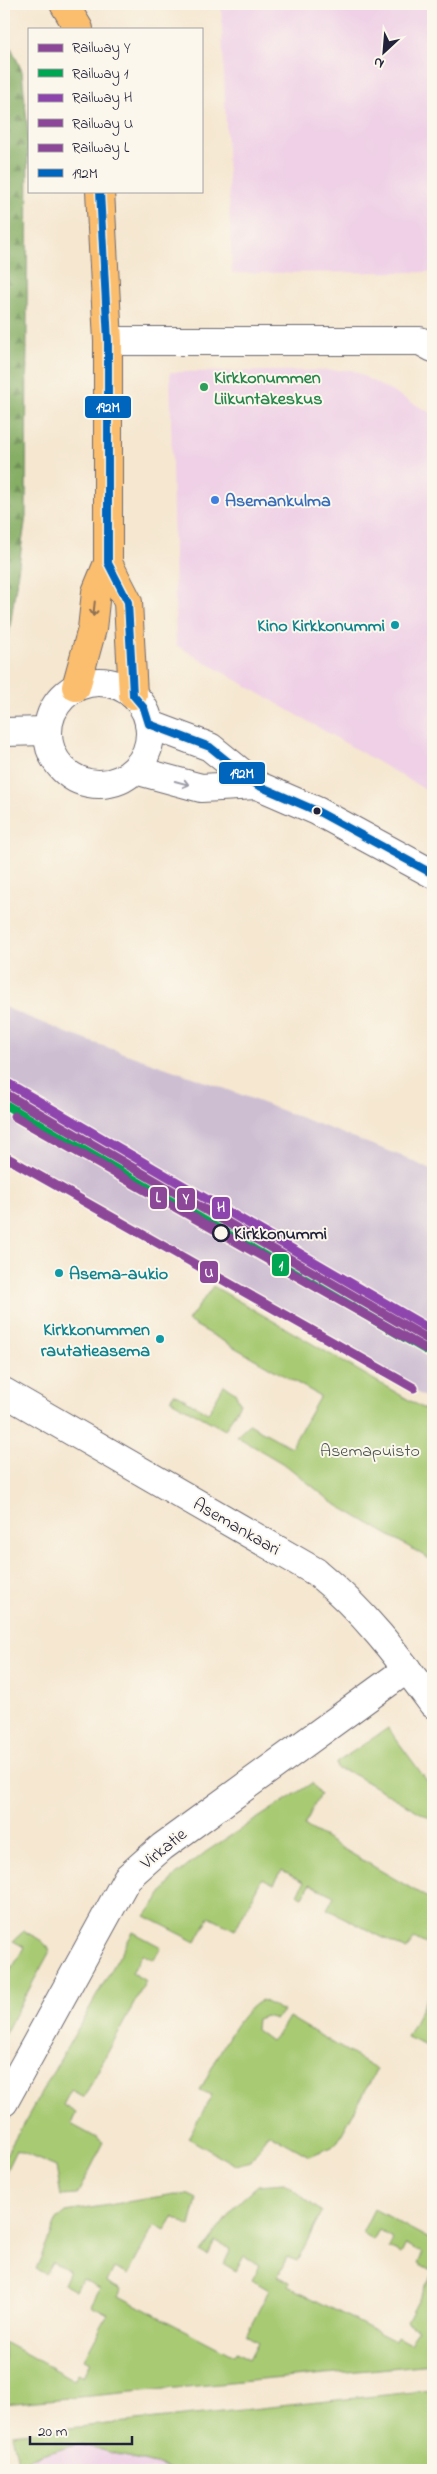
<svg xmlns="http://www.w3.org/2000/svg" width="437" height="2474" font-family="'Indie Flower',sans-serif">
	<defs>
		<pattern id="forest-firs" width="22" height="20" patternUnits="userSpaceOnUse" patternTransform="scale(1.25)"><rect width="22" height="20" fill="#86ae65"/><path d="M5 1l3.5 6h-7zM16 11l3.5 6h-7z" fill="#6d8d54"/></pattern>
	</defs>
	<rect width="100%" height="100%" fill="#fbf7ec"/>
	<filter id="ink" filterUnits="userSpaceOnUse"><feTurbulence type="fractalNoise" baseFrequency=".02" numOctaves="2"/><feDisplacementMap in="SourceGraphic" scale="10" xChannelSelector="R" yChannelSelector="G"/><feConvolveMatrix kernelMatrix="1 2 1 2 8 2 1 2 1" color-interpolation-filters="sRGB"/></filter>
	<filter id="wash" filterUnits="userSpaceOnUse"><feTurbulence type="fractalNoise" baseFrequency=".0096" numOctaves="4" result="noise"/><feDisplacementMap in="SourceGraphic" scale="20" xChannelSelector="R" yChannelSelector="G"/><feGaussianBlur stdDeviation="1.12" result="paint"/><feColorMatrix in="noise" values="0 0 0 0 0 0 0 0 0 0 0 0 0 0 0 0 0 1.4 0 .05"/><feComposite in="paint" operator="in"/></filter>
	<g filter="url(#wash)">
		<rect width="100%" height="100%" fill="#f5e7d0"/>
		<!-- built -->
		<g fill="#efd0e6">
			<path d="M221,4H433V272L232,273Z"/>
			<path d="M352,370L433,414V794L176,645L170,372Z"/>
			<path d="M79,2444L177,2470H4V2458L18,2462Z"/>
		</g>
		<!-- railway -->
		<path fill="#cdbed2" d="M4,1007L69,1034L218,1086L404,1157L433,1171V1402L4,1151Z"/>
		<!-- green -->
		<g fill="#a8ca73" stroke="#657657">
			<path d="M213,1286L433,1414V1561L332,1502L287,1466L236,1436L249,1424L291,1447L320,1396L188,1321Z"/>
			<path d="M224,1385L235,1392L240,1403L225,1430L171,1400L174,1393L208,1413Z"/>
			<path d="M388,1728L433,1789V1820L349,1772L337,1769L336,1763Z"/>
			<path d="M312,1783L320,1794L304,1826L433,1901V1948L414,1938L407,1950L327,1909L334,1896L310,1884L303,1897L298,1895L304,1882L282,1870L274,1884L262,1878L235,1930L209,1917L196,1942L145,1916L175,1876L207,1851Z"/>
			<path d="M24,1931C34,1937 48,1941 49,1953L4,2035V1983L24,1947L13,1941Z"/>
			<path d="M133,1932L161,1947L154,1960L142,1954L132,1973L146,1981L84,2097L71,2090L63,2105L76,2113L71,2124L104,2142L77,2195L61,2196L56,2167L16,2150L4,2175V2158Z"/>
			<path d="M433,1986V2049L407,2037Z"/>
			<path d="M262,2000L283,2011L276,2019L265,2016L256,2019L255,2029L271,2041L281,2030L289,2017L377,2069L338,2141L332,2147L309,2156L268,2133L251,2161L235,2165L188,2138L212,2095L200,2090C215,2064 236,2012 262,2000Z"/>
			<path d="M284,2183L322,2212L297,2261L287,2257L278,2276L290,2282L288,2286L395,2341L397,2337L410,2344L418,2329L407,2322L433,2272V2364L4,2404V2342L74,2380L78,2373L84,2376L91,2362L84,2359L108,2314L91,2305L100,2288L82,2279L76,2291L63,2284L69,2271L52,2262L45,2274L36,2269L57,2220L66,2212L175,2194L189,2195L197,2199L190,2226L173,2217L165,2231L154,2225L128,2275L114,2268L107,2282L121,2290L119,2296L234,2356L236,2352L249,2359L258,2342L246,2335L269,2290L252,2280L260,2265L244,2256L236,2271L224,2264L231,2249L215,2241L208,2255L201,2252L238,2203L258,2185Z"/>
			<path d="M374,2209L433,2241V2271L418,2263L423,2253L406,2244L401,2254L389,2248L393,2238L379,2230L373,2240L362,2233Z"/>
			<path d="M433,2390V2470H177L79,2444L18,2462L12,2434Z"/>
		</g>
		<!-- forest -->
		<path fill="url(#forest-firs)" stroke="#546850" d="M4,32L22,71L28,133L26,516L9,634L4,646Z"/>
	</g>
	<g filter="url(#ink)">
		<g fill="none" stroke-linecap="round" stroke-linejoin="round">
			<defs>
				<g id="minor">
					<path d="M108,341H420L433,348"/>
					<circle cx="99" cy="733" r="51"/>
					<path d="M149,724L210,747L257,785L317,811L433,874"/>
					<path d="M4,732L47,731"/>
					<path d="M135,770L201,788L257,785"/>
					<path d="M4,1392L316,1572C365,1612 396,1654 433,1704"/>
					<path d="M4,2102L127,1878L162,1847L407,1669"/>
				</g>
				<g id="major">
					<path d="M64,4L79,29"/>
					<path d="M108,563L128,602L133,695"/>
					<path d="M76,687L92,629L96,592L108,563V341L100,191"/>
				</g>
			</defs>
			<!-- minor casing -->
			<use href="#minor" stroke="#6c676f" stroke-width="30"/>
			<!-- major casing -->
			<use href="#major" stroke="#6c676f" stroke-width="30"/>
			<!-- minor -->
			<use href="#minor" stroke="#fff" stroke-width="28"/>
			<!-- major -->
			<use href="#major" stroke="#fbbe6e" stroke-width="28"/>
			<defs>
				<path id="bus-1" d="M100,191L108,341V563L128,602L133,695L144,708L149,724L210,747L257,785L317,811L433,874"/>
			</defs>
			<!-- bus-1 casing -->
			<use href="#bus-1" stroke="#fbf7ec" stroke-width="11"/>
			<!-- bus-1 -->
			<use href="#bus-1" stroke="#0065bd" stroke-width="8"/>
			<defs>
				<path id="rail-1" d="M4,1093L433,1342"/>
				<path id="rail-2" d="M4,1104L428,1351"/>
				<path id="rail-3" d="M9,1084L433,1331"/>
				<path id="rail-4" d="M4,1156L414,1388"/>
				<path id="rail-5" d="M14,1116L433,1353"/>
			</defs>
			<!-- rail-1 casing -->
			<use href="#rail-1" stroke="#fbf7ec" stroke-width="12"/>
			<!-- rail-2 casing -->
			<use href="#rail-2" stroke="#fbf7ec" stroke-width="12"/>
			<!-- rail-3 casing -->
			<use href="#rail-3" stroke="#fbf7ec" stroke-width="12"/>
			<!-- rail-4 casing -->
			<use href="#rail-4" stroke="#fbf7ec" stroke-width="12"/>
			<!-- rail-5 casing -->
			<use href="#rail-5" stroke="#fbf7ec" stroke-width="12"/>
			<!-- rail-1 -->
			<use href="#rail-1" stroke="#8c4799" stroke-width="9"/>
			<!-- rail-2 -->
			<use href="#rail-2" stroke="#00a651" stroke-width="9"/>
			<!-- rail-3 -->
			<use href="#rail-3" stroke="#8e44ad" stroke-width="9"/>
			<!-- rail-4 -->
			<use href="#rail-4" stroke="#8c4799" stroke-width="9"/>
			<!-- rail-5 -->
			<use href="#rail-5" stroke="#8c4799" stroke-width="9"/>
		</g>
		<!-- one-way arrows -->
		<defs><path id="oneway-shaft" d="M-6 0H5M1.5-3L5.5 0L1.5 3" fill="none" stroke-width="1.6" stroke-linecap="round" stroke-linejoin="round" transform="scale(1.25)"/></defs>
		<use stroke="#8e7054" href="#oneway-shaft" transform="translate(94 609) rotate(96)"/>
		<use stroke="#9c9ca7" href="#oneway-shaft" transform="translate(182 783) rotate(15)"/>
	</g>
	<!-- markers -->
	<circle fill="#2e9e5b" stroke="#fbf7ec" stroke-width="2" cx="204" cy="387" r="5"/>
	<circle fill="#3f7fe0" stroke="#fbf7ec" stroke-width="2" cx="215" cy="500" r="5"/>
	<g fill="#0f9aa8" stroke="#fbf7ec" stroke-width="2">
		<circle cx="395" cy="625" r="5"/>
		<circle cx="59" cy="1273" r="5"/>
		<circle cx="160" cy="1339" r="5"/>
	</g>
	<circle fill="#22223b" stroke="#fbf7ec" stroke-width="2" cx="317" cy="811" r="4.5"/>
	<circle fill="#fbf7ec" stroke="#22223b" stroke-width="2.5" cx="221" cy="1233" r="8"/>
	<g text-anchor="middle" stroke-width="4" stroke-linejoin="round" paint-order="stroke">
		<!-- leisure labels -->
		<g font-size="18" font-weight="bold" fill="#27864d" stroke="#fbf7ec" text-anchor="start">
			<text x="214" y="383">Kirkkonummen<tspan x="214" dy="21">Liikuntakeskus</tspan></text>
		</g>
		<!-- shop labels -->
		<g font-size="18" font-weight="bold" fill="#366cbe" stroke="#fbf7ec" text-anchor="start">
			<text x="225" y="506">Asemankulma</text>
		</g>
		<!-- culture labels -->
		<g font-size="18" font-weight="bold" fill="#0d838f" stroke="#fbf7ec" text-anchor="end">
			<text x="385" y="631">Kino Kirkkonummi</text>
			<text x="69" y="1279" text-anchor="start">Asema-aukio</text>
			<text x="150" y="1335">Kirkkonummen<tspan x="150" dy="21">rautatieasema</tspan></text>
		</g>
		<!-- stop labels -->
		<g font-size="18" font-weight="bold" fill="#22223b" stroke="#fbf7ec" text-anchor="start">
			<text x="234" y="1239">Kirkkonummi</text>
		</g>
		<!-- park labels -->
		<g font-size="18" fill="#4a544c" stroke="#fbf7ec">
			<text x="370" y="1456">Asemapuisto</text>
		</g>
		<!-- street labels -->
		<g font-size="18" fill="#22223b" stroke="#fbf7ec">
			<text transform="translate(237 1526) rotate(30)" y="6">Asemankaari</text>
			<text transform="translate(163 1848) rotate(-39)" y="6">Virkatie</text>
		</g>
	</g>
	<g stroke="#fbf7ec" stroke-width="2">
		<rect x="84" y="395" width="48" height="24" rx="5" fill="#0065bd"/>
		<rect x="218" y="761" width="48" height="24" rx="5" fill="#0065bd"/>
		<rect x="149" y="1186" width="19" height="24" rx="5" fill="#8c4799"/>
		<rect x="176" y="1187" width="20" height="24" rx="5" fill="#8c4799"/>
		<rect x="211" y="1196" width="20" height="24" rx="5" fill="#8e44ad"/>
		<rect x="271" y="1253" width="19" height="24" rx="5" fill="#00a651"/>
		<rect x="199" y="1260" width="20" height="24" rx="5" fill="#8c4799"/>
	</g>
	<g font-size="14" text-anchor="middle" font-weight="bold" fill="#fff">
		<text x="108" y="412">192M</text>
		<text x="242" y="778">192M</text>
		<text x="158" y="1202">L</text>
		<text x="186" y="1203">Y</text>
		<text x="221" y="1212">H</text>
		<text x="281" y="1270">1</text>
		<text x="209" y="1277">U</text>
	</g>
	<!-- margin -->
	<rect width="437" height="2474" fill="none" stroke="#fbf7ec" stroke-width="20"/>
	<!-- legend -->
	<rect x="28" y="28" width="175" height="165" fill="#fbf7ec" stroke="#a4a2a5"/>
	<rect x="38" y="44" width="25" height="8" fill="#8c4799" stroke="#a4a2a5"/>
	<text x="72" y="52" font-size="15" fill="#22223b">Railway Y</text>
	<rect x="38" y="69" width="25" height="8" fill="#00a651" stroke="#a4a2a5"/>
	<text x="72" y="78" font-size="15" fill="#22223b">Railway 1</text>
	<rect x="38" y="94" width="25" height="8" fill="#8e44ad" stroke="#a4a2a5"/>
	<text x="72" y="102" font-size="15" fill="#22223b">Railway H</text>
	<rect x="38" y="119" width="25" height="8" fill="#8c4799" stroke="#a4a2a5"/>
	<text x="72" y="128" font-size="15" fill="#22223b">Railway U</text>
	<rect x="38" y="144" width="25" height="8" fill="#8c4799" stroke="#a4a2a5"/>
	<text x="72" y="152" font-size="15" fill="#22223b">Railway L</text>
	<rect x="38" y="169" width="25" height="8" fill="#0065bd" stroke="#a4a2a5"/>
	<text x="72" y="178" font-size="15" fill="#22223b">192M</text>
	<!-- north arrow -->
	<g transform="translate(384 52) rotate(206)" stroke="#fbf7ec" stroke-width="4" paint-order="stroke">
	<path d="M0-4L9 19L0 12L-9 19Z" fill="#22223b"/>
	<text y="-8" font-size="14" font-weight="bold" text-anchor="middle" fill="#22223b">N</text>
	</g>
	<!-- scale -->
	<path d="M30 2436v8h102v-8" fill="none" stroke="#22223b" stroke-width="2.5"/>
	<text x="38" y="2436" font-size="15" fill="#22223b" stroke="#fbf7ec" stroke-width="4" paint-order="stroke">20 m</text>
</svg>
